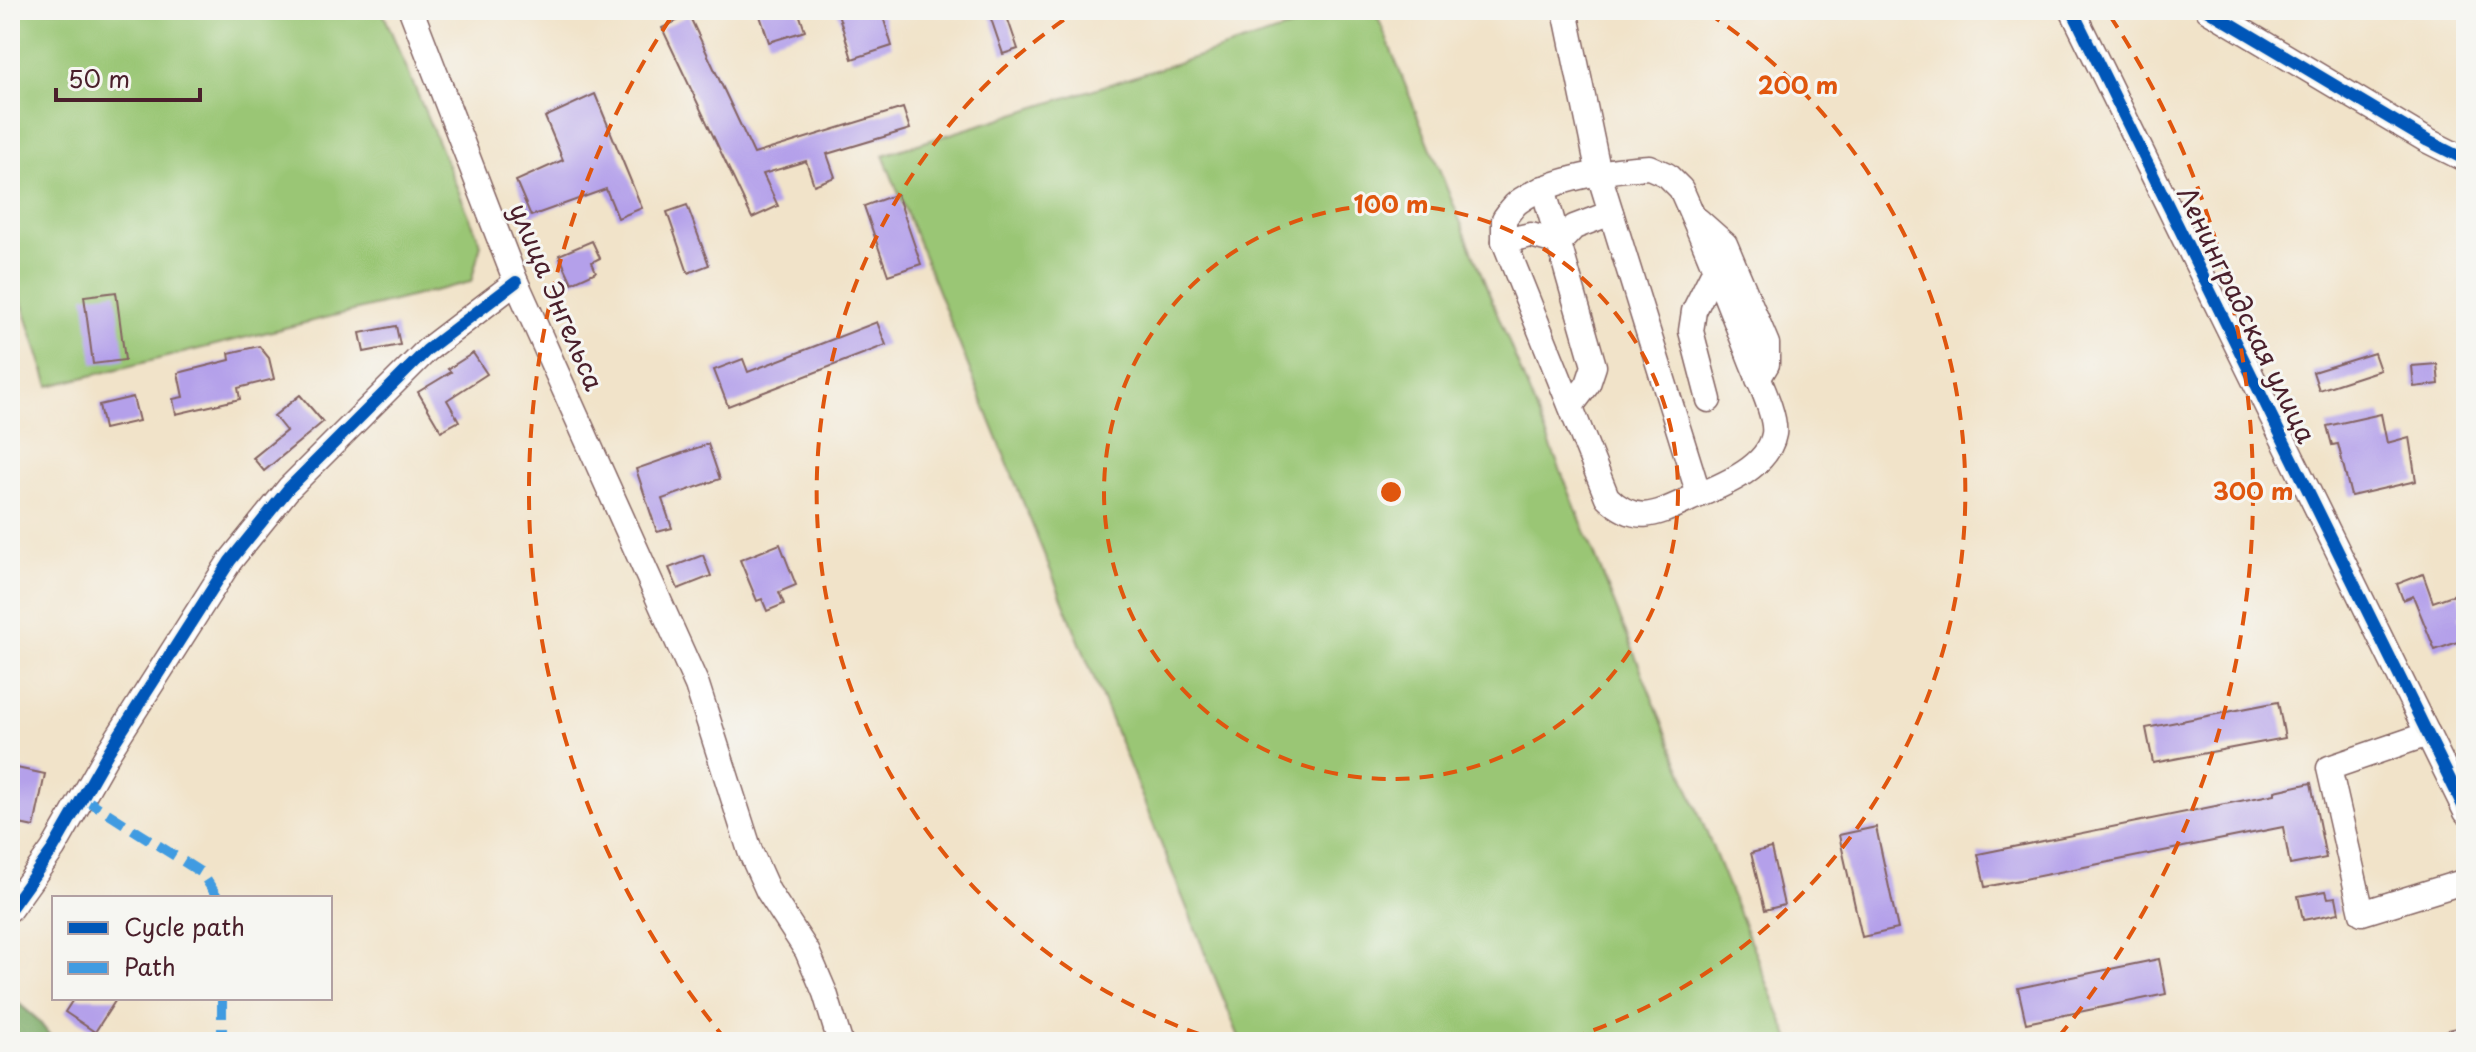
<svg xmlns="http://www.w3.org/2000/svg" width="2476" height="1052" font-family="'Playpen Sans',sans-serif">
	<rect width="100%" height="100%" fill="#f6f6f2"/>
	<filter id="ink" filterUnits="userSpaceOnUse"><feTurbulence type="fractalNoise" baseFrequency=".0125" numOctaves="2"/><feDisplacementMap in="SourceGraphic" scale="16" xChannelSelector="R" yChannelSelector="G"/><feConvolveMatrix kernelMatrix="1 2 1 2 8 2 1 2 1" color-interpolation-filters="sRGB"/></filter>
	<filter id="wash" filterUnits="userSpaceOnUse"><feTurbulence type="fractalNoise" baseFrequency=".006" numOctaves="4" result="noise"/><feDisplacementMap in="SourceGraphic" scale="32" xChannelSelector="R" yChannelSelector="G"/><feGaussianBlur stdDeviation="1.8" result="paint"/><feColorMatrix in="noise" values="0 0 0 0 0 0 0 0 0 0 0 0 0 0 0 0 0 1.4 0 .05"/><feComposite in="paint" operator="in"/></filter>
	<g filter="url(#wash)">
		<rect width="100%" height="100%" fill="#f1e3c9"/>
		<!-- green -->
		<g fill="#9ac674" stroke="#727250" stroke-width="2">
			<path d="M10,10H382L481,244L471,282L49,386L10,266Z"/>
			<path d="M1347,10H1375L1791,1042H1241L883,155Z"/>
		</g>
		<!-- forest -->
		<path fill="#7bab66" stroke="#626548" stroke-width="2" d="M10,996L37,1019L55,1042H10Z"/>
		<g id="blocks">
			<!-- building -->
			<g fill="#b4a0ea">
				<path d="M758,10H798L805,31L769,42Z"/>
				<path d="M837,10H881L892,46L852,59Z"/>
				<path d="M1005,11L1018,49L1003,54L990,16Z"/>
				<path d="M689,15L754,154L903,108L910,129L827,154L835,177L814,185L806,161L763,174L778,206L752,218L662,28Z"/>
				<path d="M595,94L642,208L618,218L606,189L531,216L516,181L563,160L545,117Z"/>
				<path d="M897,194L921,264L888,275L864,206Z"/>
				<path d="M687,205L709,265L688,273L667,212Z"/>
				<path d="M592,241L600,258L592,262L596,272L572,283L559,255Z"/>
				<path d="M116,292L125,360L93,364L84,296Z"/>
				<path d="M877,322L886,345L728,406L714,370L743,359L748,372Z"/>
				<path d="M396,326L400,345L364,352L360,333Z"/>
				<path d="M259,346L269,358L274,379L238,388L240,399L176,414L173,399L183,397L178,373L230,360L229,353Z"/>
				<path d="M473,353L487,374L447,400L459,421L441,431L418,392L451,372L448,369Z"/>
				<path d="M2374,353L2380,370L2319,390L2313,372Z"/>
				<path d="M2437,364L2439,384L2414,387L2412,366Z"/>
				<path d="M300,395L323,422L264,471L253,458L286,431L274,416Z"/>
				<path d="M133,397L139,421L104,429L99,405Z"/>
				<path d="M2381,414L2387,443L2409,437L2416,481L2351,496L2338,444L2332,445L2327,426Z"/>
				<path d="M708,444L720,479L662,499L672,528L657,532L636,469Z"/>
				<path d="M780,544L796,585L779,592L784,604L767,611L762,599L757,601L740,560Z"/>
				<path d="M703,555L711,576L678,589L669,568Z"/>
				<path d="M2423,574L2433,602L2458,593L2465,613L2459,615L2466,639L2435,650L2413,596L2403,600L2397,584Z"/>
				<path d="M2278,702L2285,738L2153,763L2146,728Z"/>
				<path d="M12,767L45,774L34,827L10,822Z"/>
				<path d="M2311,783L2326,858L2290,865L2283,827L1985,887L1978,854L2275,794V791Z"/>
				<path d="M1876,827L1898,929L1862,937L1839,835Z"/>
				<path d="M1771,848L1784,905L1765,910L1751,853Z"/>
				<path d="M2326,891L2328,898L2336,897L2339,913L2303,920L2298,896Z"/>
				<path d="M2159,959L2166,994L2026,1023L2018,988Z"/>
				<path d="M74,998H117L95,1032L65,1012Z"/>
			</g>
		</g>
	</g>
	<g filter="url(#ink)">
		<use href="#blocks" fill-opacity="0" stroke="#846462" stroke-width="2"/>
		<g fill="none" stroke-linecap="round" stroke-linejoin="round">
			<defs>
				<g id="minor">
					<path d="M411,10L516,282L697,685L750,851L768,891L807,951L825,993L840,1042"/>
					<path d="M1565,10L1599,174L1699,495"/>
					<path d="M2072,10L2466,812"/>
					<path d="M2208,10L2428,141L2466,160"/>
					<path d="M1649,167L1667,175L1681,189C1706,245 1728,301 1750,358C1757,377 1777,415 1774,434C1768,469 1718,487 1690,499C1657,514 1636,526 1607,497L1504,241V219C1509,212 1514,204 1521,200C1552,179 1611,169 1649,167Z"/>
					<path d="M1543,188L1594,366L1588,384L1571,406"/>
					<path d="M1698,220L1725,244L1767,344V364L1758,379"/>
					<path d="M1504,241L1531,235L1559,243L1574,227L1611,213"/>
					<path d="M1709,400L1691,331L1694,311L1715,269"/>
					<path d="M2428,734L2329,768L2362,913L2466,881"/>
					<path d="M10,909L53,849L109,751L230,561L289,488L427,350L516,282"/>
					<path d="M2452,1042L2466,1039"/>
				</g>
			</defs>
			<!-- minor casing -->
			<use href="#minor" stroke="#846462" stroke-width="27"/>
			<!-- minor -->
			<use href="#minor" stroke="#fff" stroke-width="24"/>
			<!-- quiet -->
			<g stroke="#409be1" stroke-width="10" stroke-dasharray="20 10" stroke-linecap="butt">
				<path d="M82,797L202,873L218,898"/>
				<path d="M222,998V1042"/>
			</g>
			<defs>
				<g id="cycleway">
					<path d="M2072,10L2466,812"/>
					<path d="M2208,10L2428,141L2466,160"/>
					<path d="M10,909L53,849L109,751L230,561L289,488L427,350L516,282"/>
				</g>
			</defs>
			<!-- cycleway casing -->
			<use href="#cycleway" stroke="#f6f6f2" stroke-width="17"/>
			<!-- cycleway -->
			<use href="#cycleway" stroke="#0057b8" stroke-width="12"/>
		</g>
	</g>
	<!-- distance rings -->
	<g fill="none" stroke="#e0560e" stroke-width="4" stroke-dasharray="14 10">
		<circle cx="1391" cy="492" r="287"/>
		<path d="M1223 1042A575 575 0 0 1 1074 13M1708 13A575 575 0 0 1 1559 1042"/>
		<path d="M726 1040A862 862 0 0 1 672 16M2110 16A862 862 0 0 1 2056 1040"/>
	</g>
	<g text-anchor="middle" stroke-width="6" stroke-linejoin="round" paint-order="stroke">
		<!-- street labels -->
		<g font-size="26" fill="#4a1f2b" stroke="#f6f6f2">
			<text transform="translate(556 297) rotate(67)" y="9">улица Энгельса</text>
			<text transform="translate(2246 315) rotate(64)" y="9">Ленинградская улица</text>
		</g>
	</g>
	<circle cx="1391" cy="492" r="12" fill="#e0560e" stroke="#f6f6f2" stroke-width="4"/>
	<g font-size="24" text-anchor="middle" font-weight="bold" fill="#e0560e" stroke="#f6f6f2" stroke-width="6" stroke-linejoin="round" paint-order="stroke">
		<text x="1798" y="94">200 m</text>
		<text x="1391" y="213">100 m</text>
		<text x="2253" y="500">300 m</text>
	</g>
	<!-- margin -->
	<rect width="2476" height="1052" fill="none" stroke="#f6f6f2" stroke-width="40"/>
	<!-- legend -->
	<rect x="52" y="896" width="280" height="104" fill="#f6f6f2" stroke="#b1a0a2" stroke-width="2"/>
	<rect x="68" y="922" width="40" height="12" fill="#0057b8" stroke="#b1a0a2" stroke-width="2"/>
	<text x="124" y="936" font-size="24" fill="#4a1f2b">Cycle path</text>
	<rect x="68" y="962" width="40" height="12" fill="#409be1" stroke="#b1a0a2" stroke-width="2"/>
	<text x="124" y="976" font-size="24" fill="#4a1f2b">Path</text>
	<!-- scale -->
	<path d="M56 88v12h144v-12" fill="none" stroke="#4a1f2b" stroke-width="4"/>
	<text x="68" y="88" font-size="24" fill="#4a1f2b" stroke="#f6f6f2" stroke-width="6" paint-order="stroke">50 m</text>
</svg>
